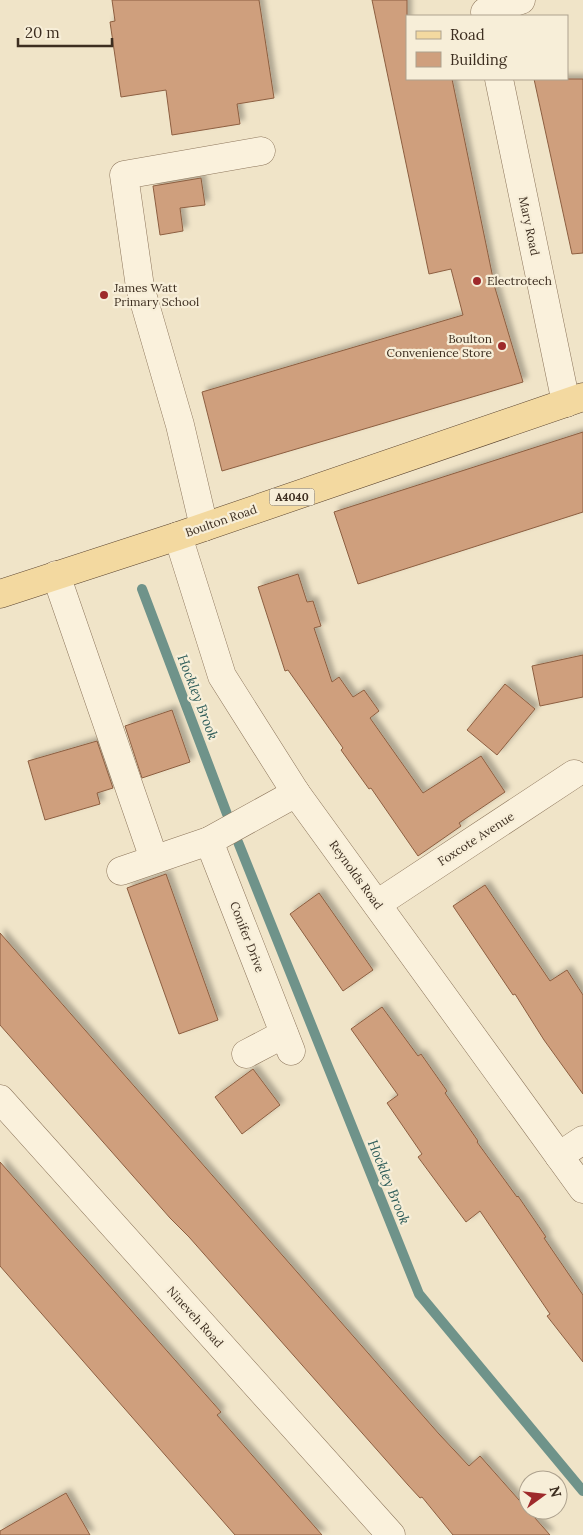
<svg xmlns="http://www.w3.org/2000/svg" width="583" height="1535" font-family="Lora,serif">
	<defs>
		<filter id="shadow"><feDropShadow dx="4.5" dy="-4.5" stdDeviation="2.5" flood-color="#0004"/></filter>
	</defs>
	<rect width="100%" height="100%" fill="#f0e4c8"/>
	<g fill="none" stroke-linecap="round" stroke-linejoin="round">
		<!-- stream -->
		<g stroke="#6f938a" stroke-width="10">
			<path d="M142,589L227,814"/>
			<path d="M238,842L419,1294L583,1491"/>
		</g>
	</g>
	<!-- building -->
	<g fill="#cf9f7d" stroke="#8d5f41" filter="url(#shadow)">
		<path d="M112,0H259L274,98L237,104L240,124L172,135L166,90L121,97L110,22L115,21Z"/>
		<path d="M372,0H407V79H452L495,288L523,382L222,471L202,392L463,315L451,269L429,274Z"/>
		<path d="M534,79H583V253L572,254Z"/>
		<path d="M201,178L205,205L180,208L183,231L160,235L153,186Z"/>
		<path d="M583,432V512L358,584L334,512Z"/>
		<path d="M298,574L307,602L313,601L321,626L314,628L332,682L339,677L353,697L364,690L379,711L370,718L423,793L481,756L505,792L459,823L461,826L418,856L371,788L369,789L341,750L343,748L288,670L285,671L258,587Z"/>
		<path d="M583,655V697L540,706L532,666Z"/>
		<path d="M505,684L535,709L497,755L467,730Z"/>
		<path d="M172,710L190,762L142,778L125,726Z"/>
		<path d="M97,741L113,788L97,793L100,804L45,820L28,761Z"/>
		<path d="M166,874L218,1020L179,1034L127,888Z"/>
		<path d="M485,885L550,981L567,970L583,995V1094L544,1040L515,994L513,995L453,906Z"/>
		<path d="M319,893L373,970L343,991L290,914Z"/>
		<path d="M0,933L439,1434L469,1466L480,1456L550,1535H453L422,1497L420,1498L408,1485L189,1237L170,1218L0,1025Z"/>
		<path d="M382,1007L418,1056L421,1054L447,1091L445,1093L478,1141L477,1142L517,1197L518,1196L546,1237L544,1238L583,1295V1362L547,1316L550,1314L480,1211L466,1222L418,1157L422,1154L387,1103L398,1095L351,1029Z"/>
		<path d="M253,1069L280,1105L242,1134L215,1097Z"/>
		<path d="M0,1162L221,1412L217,1415L322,1535H235L0,1266Z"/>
		<path d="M66,1493L90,1535H0V1531Z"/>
	</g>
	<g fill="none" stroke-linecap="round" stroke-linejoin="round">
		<defs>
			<g id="minor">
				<path d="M485,12L521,0"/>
				<path d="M499,79L566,403"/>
				<path d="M204,527L180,425L140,287L124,175L261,151"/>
				<path d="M178,536L222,676L296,793L583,1189"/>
				<path d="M56,575L154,859"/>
				<path d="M209,841L291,1051"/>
				<path d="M121,871L209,841L296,793"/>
				<path d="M377,904L574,774"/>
				<path d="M246,1054L284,1034"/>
				<path d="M0,1099L391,1535"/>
				<path d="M559,1156L583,1140"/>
			</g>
			<path id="major" d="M0,594L178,536L583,397"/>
		</defs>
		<!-- minor casing -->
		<use href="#minor" stroke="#8d765c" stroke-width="29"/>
		<!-- major casing -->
		<use href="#major" stroke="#5b4430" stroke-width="29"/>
		<!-- minor -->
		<use href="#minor" stroke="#faf1dc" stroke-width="28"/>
		<!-- major -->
		<use href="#major" stroke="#f3d9a0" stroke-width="28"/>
	</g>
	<!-- markers -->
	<g fill="#9e2a2b" stroke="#f7eed8" stroke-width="2">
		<circle cx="477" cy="281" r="5"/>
		<circle cx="104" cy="295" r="5"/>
		<circle cx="502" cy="346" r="5"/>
	</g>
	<g text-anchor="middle" stroke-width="4.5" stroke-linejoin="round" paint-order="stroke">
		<!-- shield labels -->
		<rect fill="#f7eed8" stroke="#756857" stroke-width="1" x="269.5" y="488.5" width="45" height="17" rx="4"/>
		<g font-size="11" font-weight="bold" fill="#3d2e20">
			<text x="292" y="501">A4040</text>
		</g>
		<!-- street labels -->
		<g font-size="12" fill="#3d2e20" stroke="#f7eed8">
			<text transform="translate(529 226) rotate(78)" y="4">Mary Road</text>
			<text transform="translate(221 521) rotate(-19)" y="4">Boulton Road</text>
			<text transform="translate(476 839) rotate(-33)" y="4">Foxcote Avenue</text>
			<text transform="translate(356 875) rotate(54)" y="4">Reynolds Road</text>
			<text transform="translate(247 937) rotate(69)" y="4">Conifer Drive</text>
			<text transform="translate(195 1317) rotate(48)" y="4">Nineveh Road</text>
		</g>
		<!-- poi labels -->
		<g font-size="12" fill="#3d2e20" stroke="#f7eed8" text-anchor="start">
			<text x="487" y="285">Electrotech</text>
			<text x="114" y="292">James Watt<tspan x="114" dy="14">Primary School</tspan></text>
			<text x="492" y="343" text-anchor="end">Boulton<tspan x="492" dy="14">Convenience Store</tspan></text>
		</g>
		<!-- water labels -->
		<g font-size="14" font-style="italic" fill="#2f5d5a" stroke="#f7eed8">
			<text transform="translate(198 697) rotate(69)" y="5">Hockley Brook</text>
			<text transform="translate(389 1182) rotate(68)" y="5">Hockley Brook</text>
		</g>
	</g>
	<!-- legend -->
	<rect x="406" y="15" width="162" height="65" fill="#f7eed8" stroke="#ada18e"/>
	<rect x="416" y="31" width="25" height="8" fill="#f3d9a0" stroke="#ada18e"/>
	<text x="450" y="40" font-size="15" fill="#3d2e20">Road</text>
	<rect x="416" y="52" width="25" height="15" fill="#cf9f7d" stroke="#ada18e"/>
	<text x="450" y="65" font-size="15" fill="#3d2e20">Building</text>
	<!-- north arrow -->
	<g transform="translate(543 1495) rotate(75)"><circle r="24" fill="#f7eed8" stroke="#ada18e"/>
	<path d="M0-4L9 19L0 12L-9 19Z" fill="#9e2a2b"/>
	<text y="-8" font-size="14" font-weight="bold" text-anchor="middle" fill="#3d2e20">N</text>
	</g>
	<!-- scale -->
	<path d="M18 38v8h94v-8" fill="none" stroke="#3d2e20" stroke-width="2.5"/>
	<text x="25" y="38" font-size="15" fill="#3d2e20" stroke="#f7eed8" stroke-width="4" paint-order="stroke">20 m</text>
</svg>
